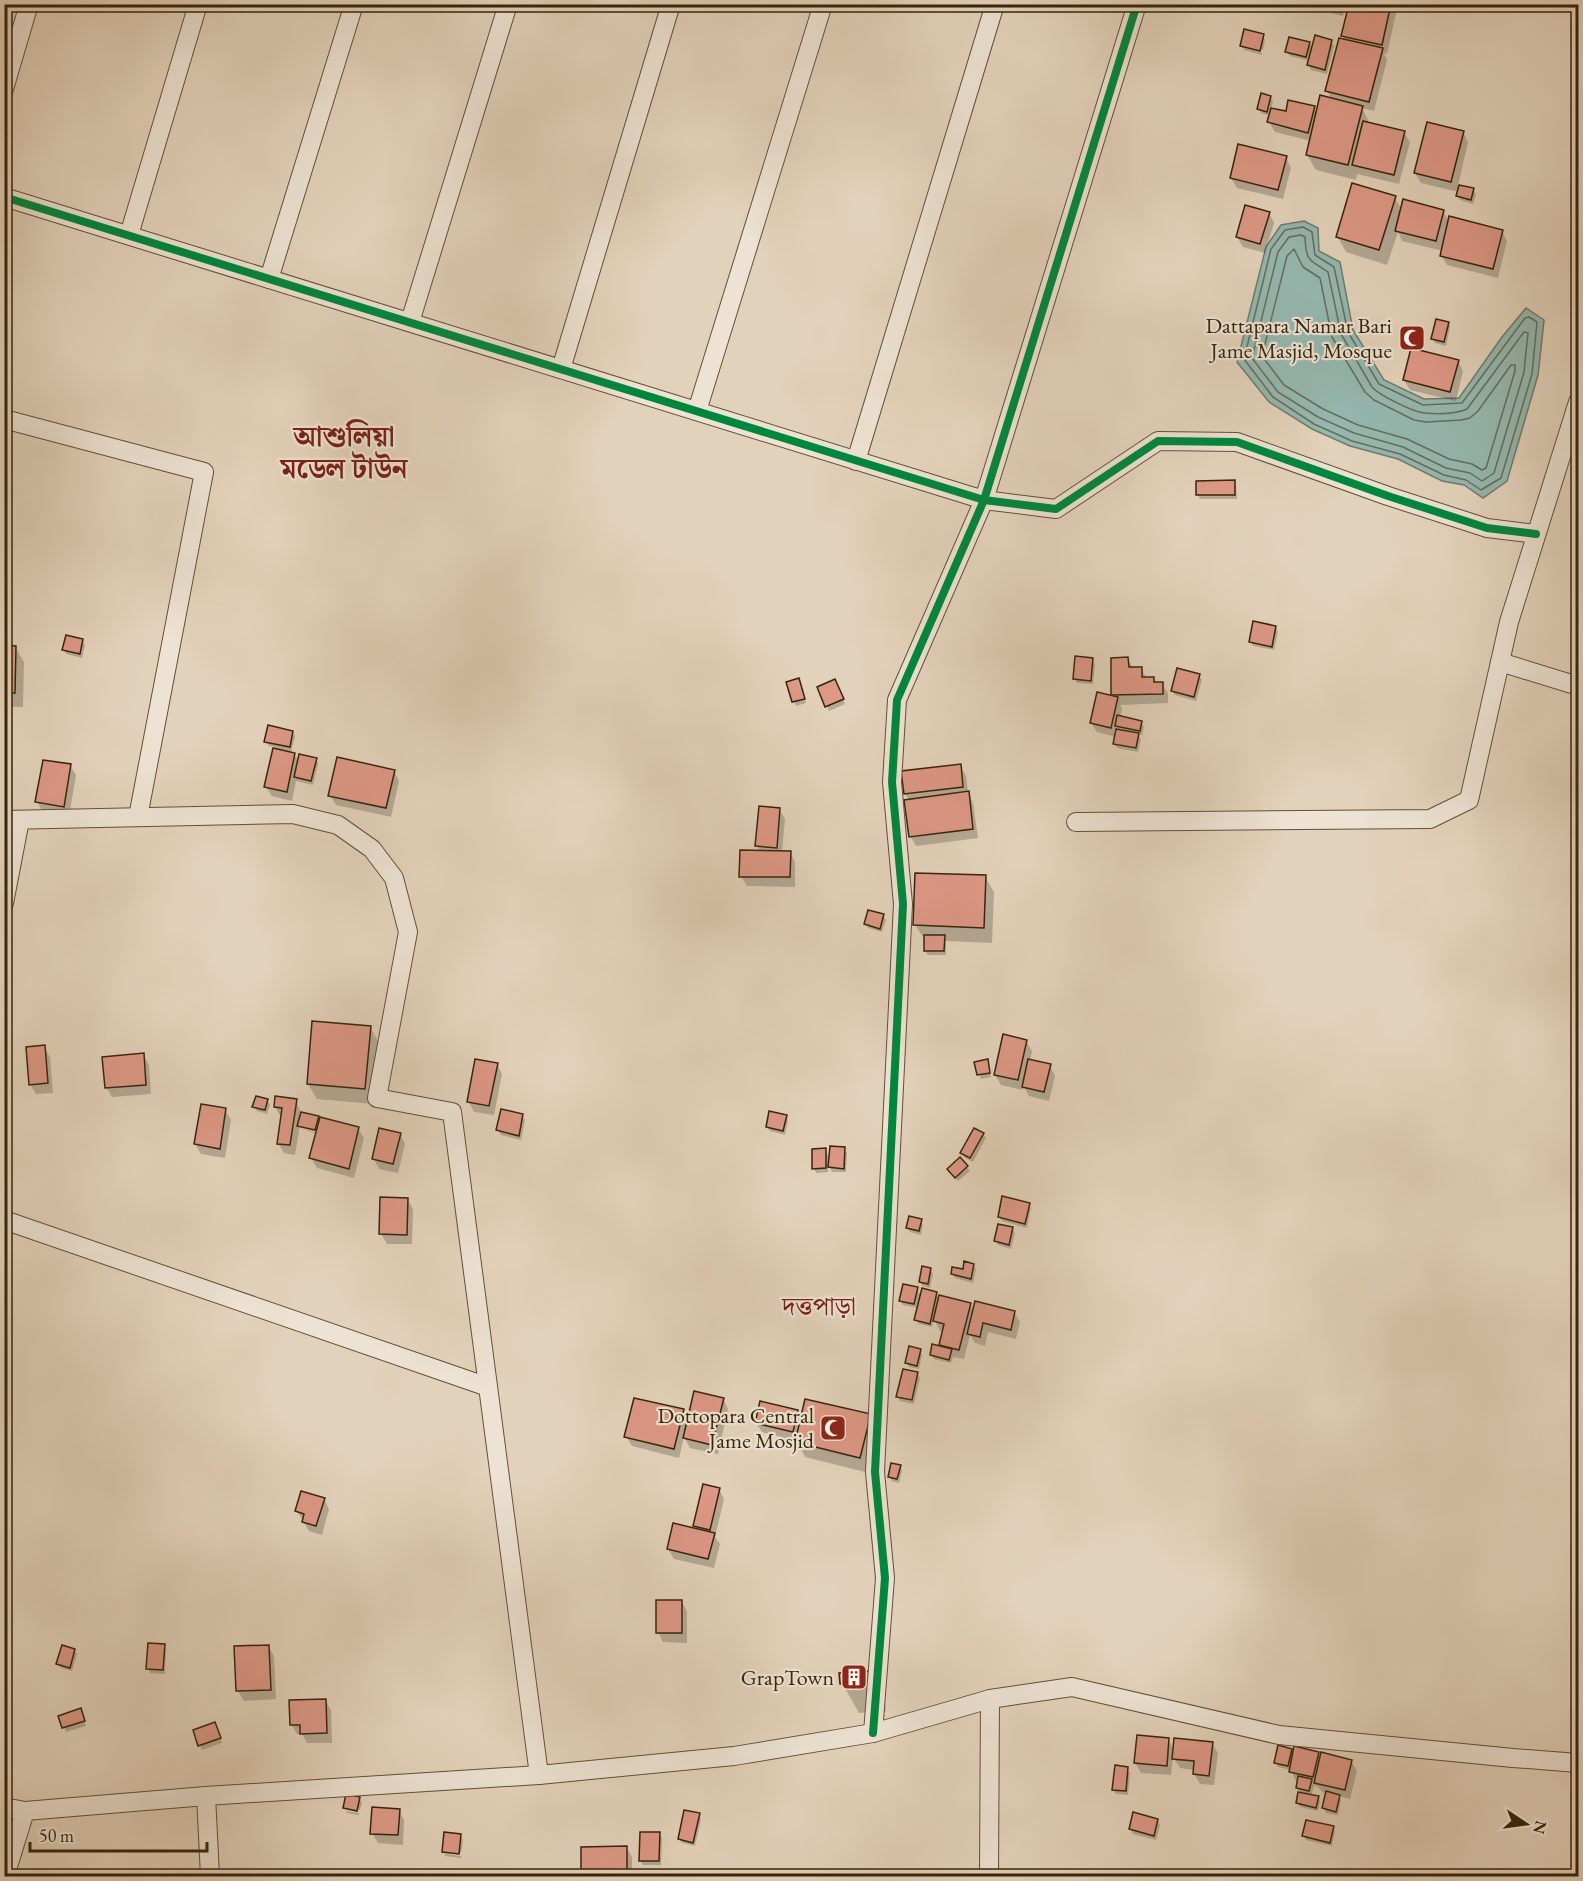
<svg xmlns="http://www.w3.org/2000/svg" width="1583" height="1881" font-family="'EB Garamond','Noto Serif Bengali',serif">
	<rect width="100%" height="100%" fill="#e3d2bb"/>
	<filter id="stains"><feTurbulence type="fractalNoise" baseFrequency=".00333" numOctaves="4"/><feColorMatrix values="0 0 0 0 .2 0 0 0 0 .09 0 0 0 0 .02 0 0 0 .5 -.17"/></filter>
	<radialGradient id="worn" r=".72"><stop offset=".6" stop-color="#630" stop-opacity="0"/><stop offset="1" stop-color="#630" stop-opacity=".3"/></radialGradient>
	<!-- water -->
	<path fill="#95b8b0" stroke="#6f7d6e" stroke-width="1.5" d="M1304,221L1318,228L1319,251L1340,262L1353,330L1384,380L1424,399L1459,398L1502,337L1526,308L1544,320L1538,375L1507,481L1483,498L1464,485L1442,481L1398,459L1350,446L1312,429L1269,402L1237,362L1266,247L1281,225Z"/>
	<!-- shadow -->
	<g fill="#0003">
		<path d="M1329,4H1346L1343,16L1330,13L1328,8Z"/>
		<path d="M1350,4H1398L1387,54L1384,53L1387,60L1374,111L1362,108L1370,124L1404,133L1410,142L1399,184L1357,174L1356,180L1316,170L1307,155L1311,141L1275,132L1269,122L1270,116L1261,113L1259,109L1270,97L1273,101L1271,110L1287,113L1314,108L1317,114L1332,100L1327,91L1346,41L1343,35Z"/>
		<path d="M1245,31L1263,35L1265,40L1263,50L1243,45V48L1241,46Z"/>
		<path d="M1331,41L1334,46L1327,74L1311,70L1309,65L1310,61L1290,56L1287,52L1309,43L1313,49Z"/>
		<path d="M1243,48L1262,53V55L1244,50Z"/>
		<path d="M1463,132L1468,142L1458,186L1473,190L1476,194L1473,204L1460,200L1458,196L1459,192L1421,183L1415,173Z"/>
		<path d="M1286,158L1291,168L1283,199L1237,188L1231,178Z"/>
		<path d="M1395,198L1402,210L1443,211L1449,222L1502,231L1507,241L1498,278L1447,265L1441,255L1443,251L1402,241L1398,232L1387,265L1346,252L1338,237Z"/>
		<path d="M1269,213L1274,223L1265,253L1243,247L1237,237Z"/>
		<path d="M1448,323L1450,327L1446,346L1435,343L1433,338Z"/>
		<path d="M1458,361L1463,371L1456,401L1410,390L1404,380Z"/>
		<path d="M1234,482L1236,486L1237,499H1200L1198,495Z"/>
		<path d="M1275,627L1278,632L1274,650L1253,646L1251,642Z"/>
		<path d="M82,640L85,645L82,658L66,654L64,650Z"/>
		<path d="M4,647H15L24,662L23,707H4Z"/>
		<path d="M1092,659L1095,664L1093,684L1077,683L1075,679Z"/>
		<path d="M1128,659L1133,669L1141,668L1147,679H1153L1156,684H1162L1168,693V703L1120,705L1122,708L1120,718L1141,722L1144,727L1142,735L1138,734L1141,739L1138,752L1117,748L1114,744L1116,737L1097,732L1091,723L1114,698L1113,695Z"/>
		<path d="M1199,675L1202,680L1196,701L1175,695L1172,691Z"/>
		<path d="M799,680L806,703L796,706L788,683Z"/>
		<path d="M837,685L845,704L829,711L819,688Z"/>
		<path d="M292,732L295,736L291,753L294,754L299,762L316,759L318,764L313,785L296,781L292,801L272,796L266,787L275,747L269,746L266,741Z"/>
		<path d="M70,765L76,775L69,816L43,812L37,802Z"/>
		<path d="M960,766L966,776L968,792L973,803L978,838L916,846L910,836L909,800L905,794Z"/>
		<path d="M394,771L399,781L391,817L336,805L330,795Z"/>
		<path d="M779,809L785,819L782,852H790L795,862V887L747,886L741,876L760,852L757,846Z"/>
		<path d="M916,874L985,877L994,892L992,943L946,941V955H928L925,951V940L915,925Z"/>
		<path d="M883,916L886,920L882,932L868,928L866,924Z"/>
		<path d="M370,1027L379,1043L373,1104L317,1099L308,1084Z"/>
		<path d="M1026,1041L1032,1051L1030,1061L1050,1066L1055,1076L1049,1101L1029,1096L1024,1087L1023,1090L1001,1085L995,1075Z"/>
		<path d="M44,1047L50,1057L53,1093L36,1094L30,1084Z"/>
		<path d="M143,1055L149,1065L151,1094L112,1097L107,1088Z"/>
		<path d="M987,1061L991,1077L981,1079L976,1063Z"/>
		<path d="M497,1064L502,1074L494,1115L474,1112L469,1102Z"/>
		<path d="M267,1100L270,1105L267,1114L257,1111L254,1106Z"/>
		<path d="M296,1101L301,1113L318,1118L320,1122L358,1129L364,1138L354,1178L317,1168L311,1158L317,1134L300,1128L322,1134L323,1131L300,1125L295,1155L284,1153L278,1143L281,1117L275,1107Z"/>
		<path d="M225,1110L231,1120L225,1158L201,1154L195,1144Z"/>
		<path d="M522,1116L525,1120L521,1140L501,1135L498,1130Z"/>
		<path d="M786,1116L788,1120L785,1135L770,1131L767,1127Z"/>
		<path d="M400,1134L405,1144L398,1173L379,1169L374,1159Z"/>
		<path d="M983,1134L986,1138L973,1162L965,1158L962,1153Z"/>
		<path d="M844,1149L847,1153L846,1172H832L828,1164V1172L816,1173L814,1168L825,1150L830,1158Z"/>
		<path d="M960,1159L970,1171L958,1181L951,1173Z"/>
		<path d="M407,1199L413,1209L412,1244H387L381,1234Z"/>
		<path d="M1029,1204L1031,1208L1027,1228L1002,1221L999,1217Z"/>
		<path d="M921,1221L923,1225L921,1235L910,1232L908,1228Z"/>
		<path d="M1012,1228L1015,1233L1011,1249L998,1245L996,1241Z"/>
		<path d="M973,1265L976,1269L973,1283L955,1278L952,1274L964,1271Z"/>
		<path d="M930,1269L933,1274L930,1288L923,1286L920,1282Z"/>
		<path d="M917,1289L921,1296L936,1293L938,1297L970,1304L974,1312H1014L1020,1322L1016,1339L988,1332L985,1346L975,1343L970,1335L964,1359L953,1357L951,1363L934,1359L931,1355L943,1349L941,1345L944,1332L940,1331L934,1319L932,1327L919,1324L916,1320L919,1308L903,1305L900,1300Z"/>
		<path d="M920,1350L922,1355L919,1369L909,1367L907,1363Z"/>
		<path d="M917,1374L920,1378L914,1404L900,1401L898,1397Z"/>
		<path d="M723,1399L728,1409L718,1454L690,1448L684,1437L679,1458L632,1446L626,1436L683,1411L689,1421Z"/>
		<path d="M797,1412L802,1420L870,1415L869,1473L805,1457L797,1441L762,1432L756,1423Z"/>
		<path d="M900,1467L902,1471L899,1483L892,1481L889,1477Z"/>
		<path d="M719,1489L724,1499L715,1537L720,1544L714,1568L674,1559L668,1549L697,1530L694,1526Z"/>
		<path d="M324,1499L329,1509L322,1535L309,1531L297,1511Z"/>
		<path d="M681,1601L687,1611V1643L663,1642L658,1632Z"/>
		<path d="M164,1646L166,1650L165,1674L150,1673L148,1669Z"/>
		<path d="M268,1646L274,1656L276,1699L244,1701L238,1691L236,1647Z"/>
		<path d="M74,1650L77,1654L72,1671L61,1668L58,1663Z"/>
		<path d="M868,1672L885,1702L886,1711L859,1713L842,1683Z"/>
		<path d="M325,1700L331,1710L332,1743H307L302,1734H297L291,1724Z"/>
		<path d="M82,1714L86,1726L66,1732L60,1717Z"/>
		<path d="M217,1729L222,1743L202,1750L195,1731Z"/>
		<path d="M1168,1739L1175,1751L1212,1743L1218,1753L1214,1785L1200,1784L1194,1774L1195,1770L1180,1768L1173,1757L1171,1775L1141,1773L1135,1763Z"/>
		<path d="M1291,1750L1294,1755L1318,1753L1321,1759L1351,1761L1357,1771L1350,1799L1339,1796L1341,1800L1338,1815L1326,1813L1324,1808L1327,1793L1322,1792L1318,1787L1314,1786L1311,1796L1318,1798L1320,1802L1318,1811L1300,1807L1297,1803L1300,1792L1297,1788L1299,1782L1296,1781L1291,1770L1278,1767L1275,1762Z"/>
		<path d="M1127,1768L1130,1773L1128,1795L1116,1794L1113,1790Z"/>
		<path d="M347,1796L359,1798L362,1803L360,1810L346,1807V1810L345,1808Z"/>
		<path d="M399,1810L404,1820L403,1845L378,1843L372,1833Z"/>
		<path d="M346,1811L359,1813V1815L347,1813Z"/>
		<path d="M699,1815L701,1819L695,1846L682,1843L679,1839Z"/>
		<path d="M1157,1820L1160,1825L1156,1840L1133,1834L1130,1829Z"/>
		<path d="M1333,1828L1335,1832L1332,1846L1306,1840L1304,1836Z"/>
		<path d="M445,1834L460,1836L463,1840L461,1853L444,1851V1853L443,1852Z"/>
		<path d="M659,1834L662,1838L661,1865H643L640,1860Z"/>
		<path d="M626,1847L632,1857V1876H583V1848Z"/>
		<path d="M444,1854L461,1856V1858L446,1856Z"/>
	</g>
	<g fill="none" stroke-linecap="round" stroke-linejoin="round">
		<!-- shore -->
		<g stroke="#666e5e" stroke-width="1.5">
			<path d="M1303,227L1312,232L1315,255L1334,267L1348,332L1379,384L1423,405L1462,403L1525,318L1529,317L1537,322L1532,374L1501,478L1481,490L1466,480L1444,475L1400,454L1352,441L1314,424L1273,397L1244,359L1271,249L1285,230Z"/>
			<path d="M1301,235L1305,237C1306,262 1309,259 1328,272L1341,334L1372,387C1379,395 1413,412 1424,413C1436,414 1456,414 1467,409L1524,332L1528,333L1524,372L1494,473L1482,481L1470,473L1446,468L1403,447L1354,433L1318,417L1278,392L1252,358L1278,252L1289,237Z"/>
			<path d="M1294,249L1303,267L1320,278L1332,337L1365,392L1374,400L1414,420L1426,422L1461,420L1470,418L1478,411L1511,365H1515V371L1486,468L1482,470L1472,464L1449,459L1407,439L1358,425L1323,409L1284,385L1262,356L1287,256Z"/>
		</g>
	</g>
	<!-- building -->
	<g fill="#dd9886" stroke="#37250b" stroke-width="1.5">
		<path d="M1327,4H1343L1341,12L1326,8Z"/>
		<path d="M1349,4H1391L1382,45L1341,36Z"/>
		<path d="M1244,29L1264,34L1260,51L1240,46Z"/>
		<path d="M1315,35L1332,40L1325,70L1307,65Z"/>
		<path d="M1289,37L1310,42L1306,57L1285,52Z"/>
		<path d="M1339,38L1383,48L1369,102L1325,91Z"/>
		<path d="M1261,93L1271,96L1267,112L1257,109Z"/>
		<path d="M1320,95L1363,106L1348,165L1306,155Z"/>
		<path d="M1288,100L1315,106L1308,133L1267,122L1271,108L1286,111Z"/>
		<path d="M1363,121L1405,131L1394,175L1352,165Z"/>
		<path d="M1427,122L1464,131L1451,182L1414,173Z"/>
		<path d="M1238,144L1287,156L1278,190L1230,178Z"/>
		<path d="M1352,183L1396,196L1379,250L1336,237Z"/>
		<path d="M1459,185L1474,188L1471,200L1456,196Z"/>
		<path d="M1403,199L1444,210L1436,241L1395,231Z"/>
		<path d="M1245,205L1270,212L1260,244L1236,237Z"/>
		<path d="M1449,216L1503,230L1493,269L1440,256Z"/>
		<path d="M1436,319L1449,322L1444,342L1431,339Z"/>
		<path d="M1411,348L1459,360L1450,392L1403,380Z"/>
		<path d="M1235,480V495H1196V481Z"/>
		<path d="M1253,621L1276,626L1272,647L1249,642Z"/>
		<path d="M66,635L83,639L80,654L62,650Z"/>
		<path d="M4,645L16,646L15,693H4Z"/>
		<path d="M1075,656L1093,658L1091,681L1073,679Z"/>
		<path d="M1128,657L1129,667H1142V677H1154V682H1163V694L1111,695V658Z"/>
		<path d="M1177,668L1200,674L1194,697L1171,691Z"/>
		<path d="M799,678L805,699L792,702L786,682Z"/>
		<path d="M835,679L844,699L825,707L817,687Z"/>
		<path d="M1097,692L1118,697L1111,728L1090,723Z"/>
		<path d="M1117,715L1142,721L1140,731L1115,726Z"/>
		<path d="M268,725L293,731L290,747L264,742Z"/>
		<path d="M1116,729L1139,733L1136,748L1113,744Z"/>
		<path d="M273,748L295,753L287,792L264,787Z"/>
		<path d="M299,754L317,758L311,781L294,777Z"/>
		<path d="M337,757L395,770L386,808L328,796Z"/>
		<path d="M43,760L71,764L64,807L35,802Z"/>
		<path d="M961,764L963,787L904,794L901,771Z"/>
		<path d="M969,791L973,829L909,837L904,800Z"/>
		<path d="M759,806L780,808L777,848L755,846Z"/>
		<path d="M740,850L791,851L790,877H739Z"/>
		<path d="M915,873L986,875L984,928L913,925Z"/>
		<path d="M868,910L884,914L880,929L864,924Z"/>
		<path d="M924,935H945L944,951H924Z"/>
		<path d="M312,1021L371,1026L365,1089L307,1084Z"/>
		<path d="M1003,1034L1027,1040L1018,1080L994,1075Z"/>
		<path d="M45,1045L48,1083L29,1085L26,1047Z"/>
		<path d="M144,1053L146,1085L105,1088L102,1057Z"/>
		<path d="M475,1059L498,1063L489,1106L467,1102Z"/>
		<path d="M988,1059L990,1073L977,1075L974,1062Z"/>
		<path d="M1028,1059L1051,1064L1044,1092L1022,1087Z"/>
		<path d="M256,1096L268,1099L265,1110L252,1107Z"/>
		<path d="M275,1096L297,1099L290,1145L277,1144L282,1108L274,1107Z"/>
		<path d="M201,1104L226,1108L220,1149L194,1144Z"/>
		<path d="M501,1109L523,1114L519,1136L496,1130Z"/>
		<path d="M769,1111L787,1115L783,1131L766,1127Z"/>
		<path d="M301,1112L319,1116L315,1130L297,1126Z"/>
		<path d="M320,1117L359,1127L349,1169L309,1158Z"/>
		<path d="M379,1128L401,1133L393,1164L372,1159Z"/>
		<path d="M974,1128L984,1133L970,1158L960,1153Z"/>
		<path d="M830,1146L845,1147L844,1169L828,1167Z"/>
		<path d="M826,1148V1168L812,1169V1149Z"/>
		<path d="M960,1157L968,1166L955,1178L947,1169Z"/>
		<path d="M1002,1196L1030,1203L1025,1224L998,1217Z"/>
		<path d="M380,1197L408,1198L407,1235L379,1234Z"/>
		<path d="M909,1216L922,1219L919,1231L906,1228Z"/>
		<path d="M998,1224L1013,1227L1009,1245L994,1241Z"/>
		<path d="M964,1261L974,1264L971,1279L951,1274L952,1267L963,1269Z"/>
		<path d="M922,1266L931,1268L928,1284L919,1282Z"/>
		<path d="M903,1284L918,1287L914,1304L899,1301Z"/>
		<path d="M922,1288L937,1292L930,1324L914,1320Z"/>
		<path d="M939,1295L971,1303L959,1350L939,1345L944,1324L933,1321Z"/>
		<path d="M975,1301L1015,1311L1011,1330L983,1323L980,1337L967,1334Z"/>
		<path d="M932,1344L952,1349L949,1360L930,1355Z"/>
		<path d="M909,1346L921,1349L917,1366L905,1363Z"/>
		<path d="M903,1369L918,1372L912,1400L896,1397Z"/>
		<path d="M694,1391L724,1398L712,1445L683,1438Z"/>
		<path d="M634,1398L684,1409L674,1449L624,1437Z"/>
		<path d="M805,1399L871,1414L860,1458L795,1442Z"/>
		<path d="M760,1401L798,1410L793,1432L755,1423Z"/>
		<path d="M891,1463L901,1465L897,1479L888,1477Z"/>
		<path d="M703,1484L720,1488L710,1530L693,1526Z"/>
		<path d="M301,1491L325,1498L316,1526L302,1522L304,1514L295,1511Z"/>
		<path d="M673,1523L715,1533L708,1559L667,1549Z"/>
		<rect x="656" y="1600" width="26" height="33"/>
		<path d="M148,1643L165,1644L163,1670L146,1669Z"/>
		<path d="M62,1645L75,1649L70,1668L56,1664Z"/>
		<path d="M269,1645L271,1690L236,1691L234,1646Z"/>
		<path d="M869,1671L870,1681L840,1684L839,1673Z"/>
		<path d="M326,1699L327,1733L300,1734V1725H290L289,1700Z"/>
		<path d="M81,1708L85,1721L62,1728L58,1716Z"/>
		<path d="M215,1722L221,1738L198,1746L193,1730Z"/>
		<path d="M1137,1735L1169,1738L1167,1766L1134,1763Z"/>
		<path d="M1174,1738L1213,1742L1209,1776L1193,1774L1194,1761L1172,1759Z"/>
		<path d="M1278,1745L1292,1749L1288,1766L1274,1763Z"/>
		<path d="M1294,1746L1319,1752L1313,1777L1289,1772Z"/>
		<path d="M1321,1752L1352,1760L1345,1790L1314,1783Z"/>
		<path d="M1115,1765L1128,1767L1126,1791L1112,1790Z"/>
		<path d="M1298,1776L1312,1779L1309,1791L1296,1788Z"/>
		<path d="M1326,1791L1340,1795L1336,1812L1322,1808Z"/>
		<path d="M1298,1792L1319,1796L1316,1808L1296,1803Z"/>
		<path d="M346,1794L360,1797L357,1811L343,1808Z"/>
		<path d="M372,1807L400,1809L398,1835L370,1834Z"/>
		<path d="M684,1810L700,1813L693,1843L678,1839Z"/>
		<path d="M1133,1812L1158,1819L1154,1836L1129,1829Z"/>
		<path d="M1306,1820L1334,1826L1330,1843L1302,1836Z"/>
		<path d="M444,1832L461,1834L459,1854L442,1852Z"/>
		<path d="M640,1832H660L659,1861H639Z"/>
		<path d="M627,1846V1876H581V1847Z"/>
	</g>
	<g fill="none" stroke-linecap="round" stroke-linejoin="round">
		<defs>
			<g id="minor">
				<path d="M4,89L29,4"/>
				<path d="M4,197L984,500L1056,509L1158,441L1237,442L1388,496L1487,528L1536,534"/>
				<path d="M129,235L198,4"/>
				<path d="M269,279L354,4"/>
				<path d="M410,322L508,4"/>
				<path d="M561,369L671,4"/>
				<path d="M697,411L823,4"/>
				<path d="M4,419L204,472L138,817"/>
				<path d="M856,461L995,4"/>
				<path d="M1500,662L1578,686"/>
				<path d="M4,820L293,814L338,825L372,849L394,878L408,932L377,1098L452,1112L539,1775"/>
				<path d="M1076,822L1430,819L1469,800L1509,622L1578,402"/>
				<path d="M4,903L20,820"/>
				<path d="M4,1220L488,1387"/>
				<path d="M873,1733L885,1578L875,1472L903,904L892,782L897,700L984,500L1137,4"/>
				<path d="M206,1796L539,1775L734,1756L873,1733L990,1699L1072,1687L1279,1735L1513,1758L1578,1763"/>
				<path d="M4,1807L25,1811L206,1796L210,1876"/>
				<path d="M5,1876L25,1811"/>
				<path d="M989,1876L990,1699"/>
			</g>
		</defs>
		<!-- minor casing -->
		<use href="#minor" stroke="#625037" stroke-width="20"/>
		<!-- minor -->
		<use href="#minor" stroke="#ede2d3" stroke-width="18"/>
		<defs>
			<g id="cycleway">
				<path d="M4,197L984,500L1056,509L1158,441L1237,442L1388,496L1487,528L1536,534"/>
				<path d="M873,1733L885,1578L875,1472L903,904L892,782L897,700L984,500L1137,4"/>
			</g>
		</defs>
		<!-- cycleway casing -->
		<use href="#cycleway" stroke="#ede2d3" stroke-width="11"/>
		<!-- cycleway -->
		<use href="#cycleway" stroke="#00873e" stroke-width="8"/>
	</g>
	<!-- icons -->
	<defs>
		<symbol id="mosque-square" viewBox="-11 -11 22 22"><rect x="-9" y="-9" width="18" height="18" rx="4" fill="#8f2418" stroke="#ede2d3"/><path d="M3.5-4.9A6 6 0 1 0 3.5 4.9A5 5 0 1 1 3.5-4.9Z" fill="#fff"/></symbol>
		<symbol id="building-square" viewBox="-11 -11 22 22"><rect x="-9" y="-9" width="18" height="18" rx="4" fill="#8f2418" stroke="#ede2d3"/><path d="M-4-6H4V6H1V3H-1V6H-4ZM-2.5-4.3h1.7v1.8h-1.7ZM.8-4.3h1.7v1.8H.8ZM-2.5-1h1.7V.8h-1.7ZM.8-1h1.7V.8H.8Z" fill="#fff"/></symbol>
	</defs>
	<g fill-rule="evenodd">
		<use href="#mosque-square" x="1397" y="323" width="30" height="30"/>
		<use href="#mosque-square" x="818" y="1413" width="30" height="30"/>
		<use href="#building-square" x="839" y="1662" width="30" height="30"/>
	</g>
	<g text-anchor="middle" stroke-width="4.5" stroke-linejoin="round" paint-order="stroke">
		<!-- poi labels -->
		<g font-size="22" fill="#37250b" stroke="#ede2d3" text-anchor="end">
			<text x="1392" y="333">Dattapara Namar Bari<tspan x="1392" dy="25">Jame Masjid, Mosque</tspan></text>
			<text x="814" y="1423">Dottopara Central<tspan x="814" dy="25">Jame Mosjid</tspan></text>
			<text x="834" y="1685">GrapTown</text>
		</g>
		<!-- quarter labels -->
		<g font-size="26" fill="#7a1f14" stroke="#ede2d3">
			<text x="819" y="1315">দত্তপাড়া</text>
		</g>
		<!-- district labels -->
		<g font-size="28" font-weight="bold" fill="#7a1f14" stroke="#ede2d3">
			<text x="344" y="446">আশুলিয়া<tspan x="344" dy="32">মডেল টাউন</tspan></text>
		</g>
	</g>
	<!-- margin -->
	<rect width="1583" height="1881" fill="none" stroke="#e3d2bb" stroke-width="24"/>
	<rect x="6" y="6" width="1571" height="1869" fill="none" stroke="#37250b" stroke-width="3"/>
	<rect x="12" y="12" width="1559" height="1857" fill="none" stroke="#37250b" stroke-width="1.5"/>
	<!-- north arrow -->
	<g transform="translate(1526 1824) rotate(103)" stroke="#ede2d3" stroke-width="4.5" paint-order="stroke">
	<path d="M0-4.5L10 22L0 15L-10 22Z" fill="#37250b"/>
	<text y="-9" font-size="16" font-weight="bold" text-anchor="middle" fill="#37250b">N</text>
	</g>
	<!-- scale -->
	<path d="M30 1842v9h177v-9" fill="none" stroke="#37250b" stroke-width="3"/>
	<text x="39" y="1842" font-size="18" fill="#37250b" stroke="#ede2d3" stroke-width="4.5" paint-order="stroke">50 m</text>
	<rect width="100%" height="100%" filter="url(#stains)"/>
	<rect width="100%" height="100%" fill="url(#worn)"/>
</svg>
